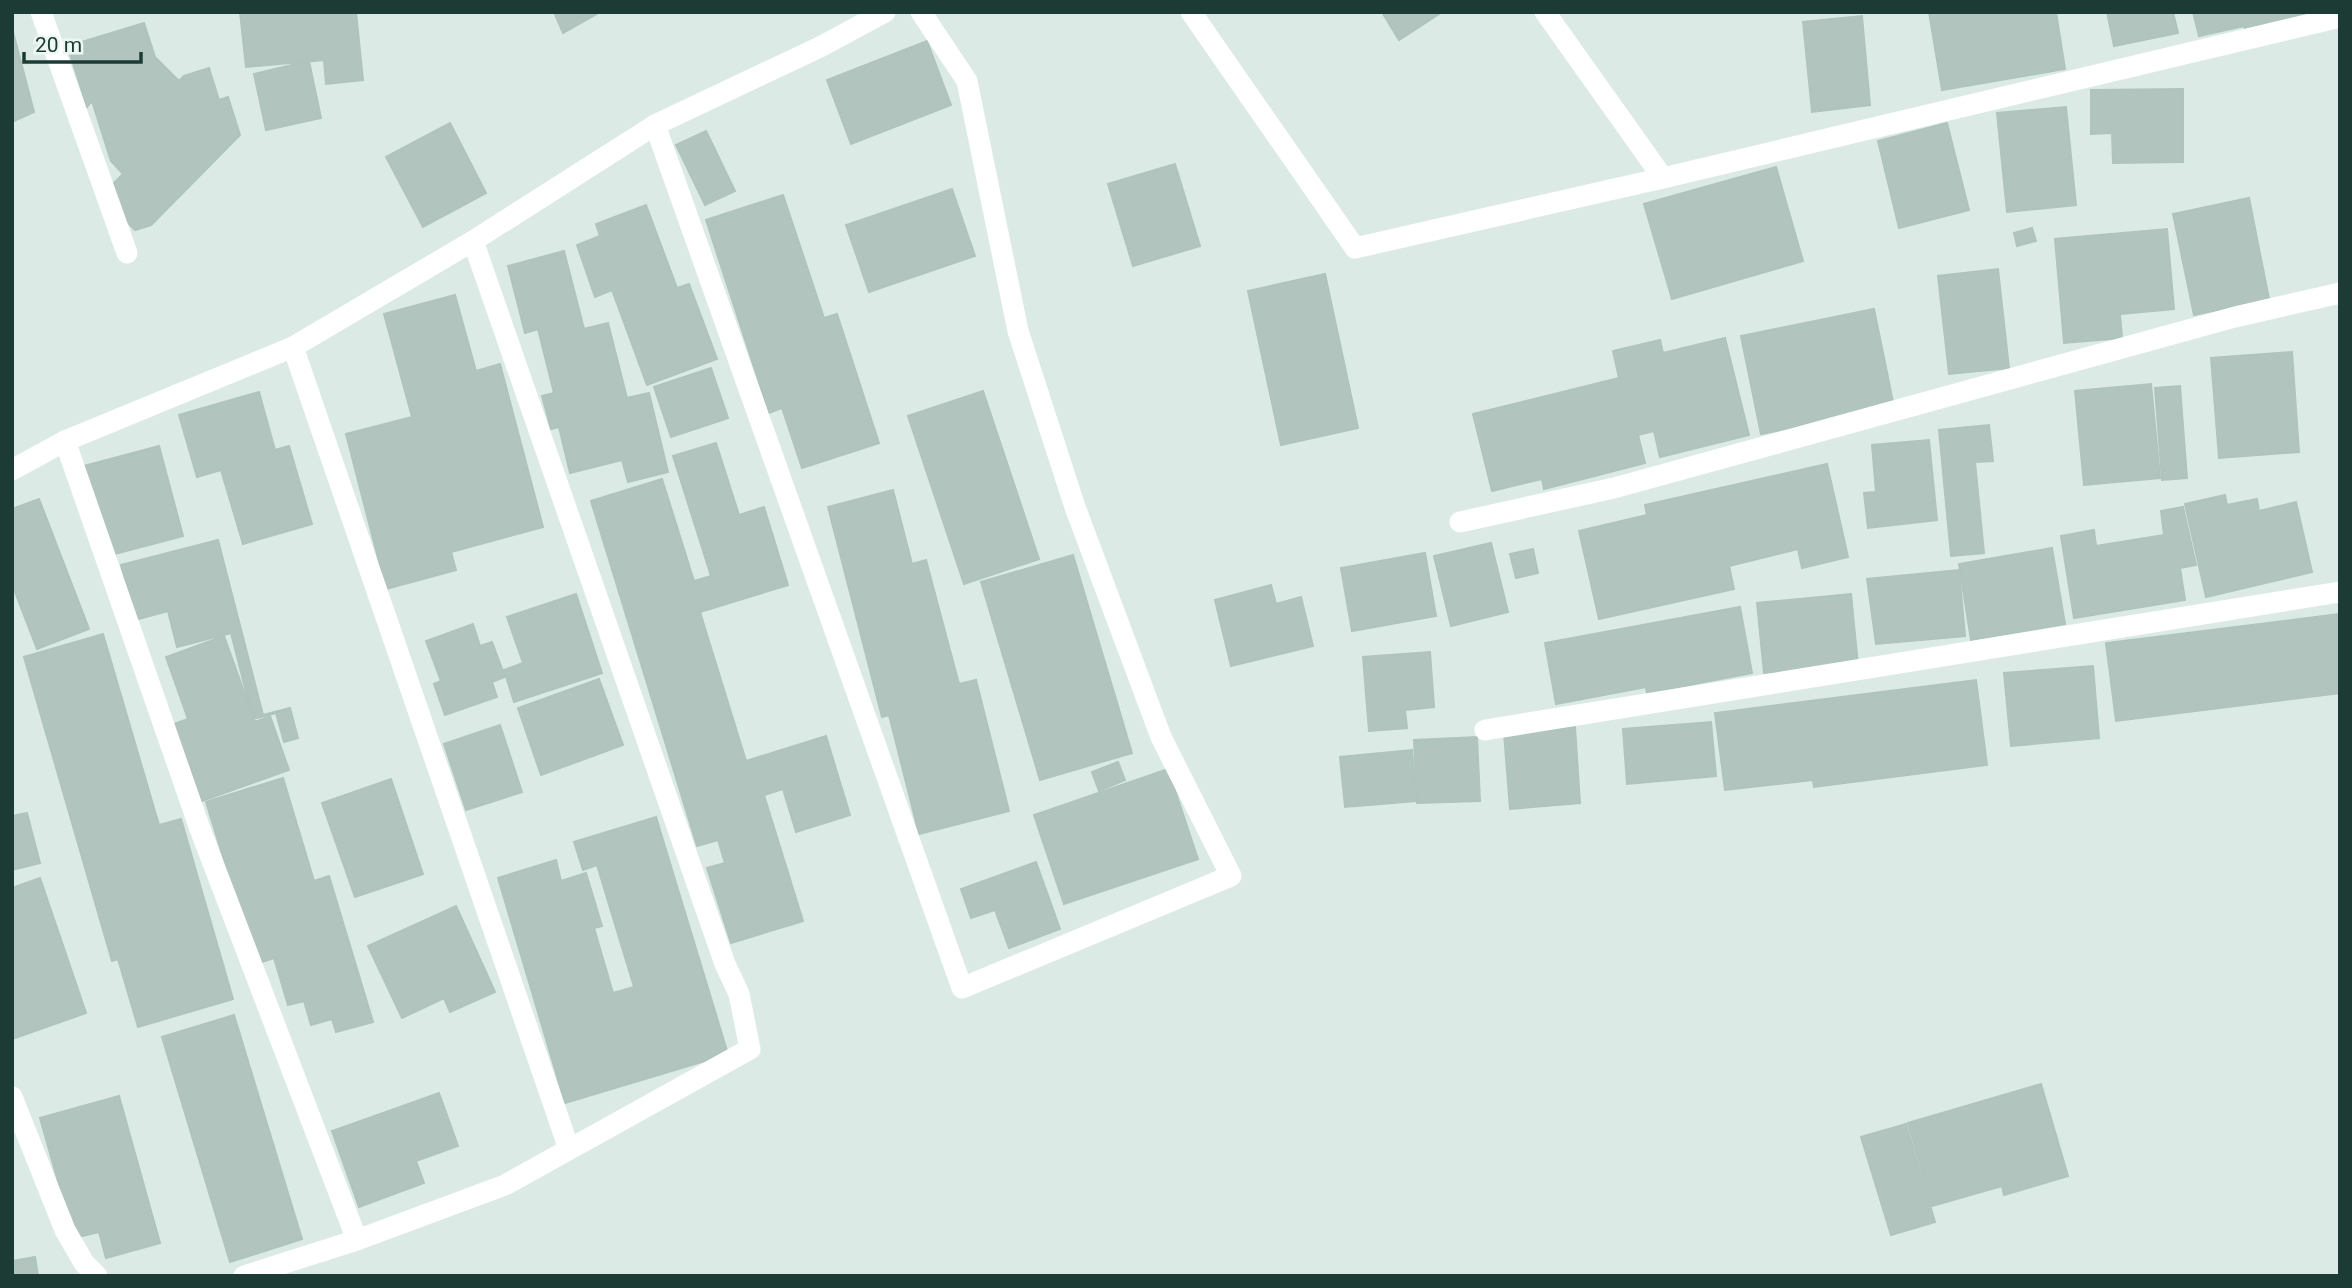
<svg xmlns="http://www.w3.org/2000/svg" width="2352" height="1288" font-family="Roboto,sans-serif">
	<rect width="100%" height="100%" fill="#dceae5"/>
	<!-- building -->
	<g fill="#b1c5be" stroke="#aec4bd" stroke-width="2">
		<path d="M240,12H356L363,80L326,84L324,60L246,67Z"/>
		<path d="M554,12H600L563,33Z"/>
		<path d="M1382,12H1442L1399,40Z"/>
		<path d="M1929,12H2056L2065,69L1942,90Z"/>
		<path d="M2107,12H2173L2178,33L2114,46Z"/>
		<path d="M2193,12H2316L2246,33L2244,26L2199,36Z"/>
		<path d="M1862,16L1870,105L1812,112L1803,22Z"/>
		<path d="M144,23L155,57L179,81L184,76L209,68L219,100L228,97L240,135L151,225L135,230L123,218L112,185L123,174L111,161L92,101L87,107L70,54L82,42Z"/>
		<path d="M12,28L34,112L12,122Z"/>
		<path d="M927,41L951,105L851,144L827,80Z"/>
		<path d="M309,61L321,118L266,130L254,74Z"/>
		<path d="M2183,89V162L2113,163L2112,133L2091,134V90Z"/>
		<path d="M2066,107L2076,205L2007,212L1997,113Z"/>
		<path d="M450,123L486,193L423,227L386,157Z"/>
		<path d="M1947,123L1969,210L1899,228L1878,141Z"/>
		<path d="M706,131L735,191L705,205L676,145Z"/>
		<path d="M1175,164L1200,246L1133,266L1108,184Z"/>
		<path d="M1776,167L1803,261L1672,299L1644,204Z"/>
		<path d="M952,189L975,256L869,292L846,225Z"/>
		<path d="M783,195L824,318L837,314L879,443L802,468L782,408L769,413L706,220Z"/>
		<path d="M2249,198L2269,299L2194,315L2173,214Z"/>
		<path d="M646,205L677,288L689,284L717,359L647,385L612,290L595,297L577,245L600,236L596,224Z"/>
		<path d="M2032,228L2036,241L2017,246L2014,233Z"/>
		<path d="M2167,229L2174,309L2120,314L2122,338L2064,343L2055,239Z"/>
		<path d="M564,251L584,329L608,323L627,398L649,393L668,472L628,482L622,460L570,473L559,427L551,429L542,396L554,393L538,329L525,333L508,266Z"/>
		<path d="M1998,269L2009,368L1949,374L1938,276Z"/>
		<path d="M1325,274L1358,428L1281,445L1248,291Z"/>
		<path d="M455,295L476,371L500,364L543,527L451,552L456,570L386,589L346,434L412,417L384,314Z"/>
		<path d="M1874,309L1894,407L1761,434L1741,336Z"/>
		<path d="M1725,338L1749,435L1660,457L1654,431L1638,435L1645,463L1544,489L1542,479L1492,491L1473,414L1619,378L1613,351L1660,340L1663,353Z"/>
		<path d="M2292,352L2299,452L2219,458L2211,358Z"/>
		<path d="M711,368L728,418L671,437L654,387Z"/>
		<path d="M2151,384L2160,478L2084,485L2075,391Z"/>
		<path d="M2180,386L2187,478L2162,480L2155,388Z"/>
		<path d="M983,391L1039,559L964,584L908,416Z"/>
		<path d="M259,392L275,450L289,446L312,524L243,544L221,470L197,477L179,415Z"/>
		<path d="M1989,425L1993,461L1975,462L1984,553L1951,556L1939,430Z"/>
		<path d="M1929,440L1937,520L1868,528L1864,493L1876,492L1872,445Z"/>
		<path d="M716,443L739,515L764,507L788,585L700,612L746,761L826,736L850,815L796,832L783,789L764,795L803,921L731,943L707,868L725,863L718,840L697,846L591,501L662,479L694,581L711,576L673,456Z"/>
		<path d="M159,446L183,536L107,556L84,466Z"/>
		<path d="M1827,464L1848,557L1802,568L1798,549L1729,566L1734,589L1599,619L1579,531L1647,515L1645,505Z"/>
		<path d="M893,490L912,564L926,560L959,684L976,680L1009,811L919,834L889,715L882,717L828,507Z"/>
		<path d="M2225,495L2227,505L2257,499L2259,511L2296,502L2312,572L2206,597L2185,504Z"/>
		<path d="M39,499L89,629L37,649L12,584V509Z"/>
		<path d="M2183,507L2196,565L2180,568L2185,600L2074,618L2061,536L2094,530L2096,546L2164,535L2161,511Z"/>
		<path d="M218,540L263,715L290,708L298,738L284,742L276,713L253,719L231,633L177,647L168,611L135,620L121,565Z"/>
		<path d="M1491,543L1508,612L1451,626L1434,556Z"/>
		<path d="M2052,548L2065,624L1971,640L1959,564Z"/>
		<path d="M1533,549L1538,573L1516,578L1510,554Z"/>
		<path d="M1425,553L1436,616L1352,631L1341,568Z"/>
		<path d="M1073,555L1132,753L1040,780L981,582Z"/>
		<path d="M1959,570L1965,636L1876,644L1867,579Z"/>
		<path d="M1271,585L1276,604L1301,597L1313,646L1231,666L1215,600Z"/>
		<path d="M576,594L602,673L514,702L504,670L523,663L507,617Z"/>
		<path d="M1851,594L1858,665L1764,673L1757,603Z"/>
		<path d="M1740,607L1752,673L1647,693L1646,687L1556,704L1545,643Z"/>
		<path d="M2340,614V693L2116,721L2106,643Z"/>
		<path d="M473,624L480,646L492,642L505,677L492,682L497,697L445,715L434,684L441,681L426,641Z"/>
		<path d="M103,634L159,825L181,819L233,999L138,1027L118,959L112,961L24,657Z"/>
		<path d="M224,636L255,722L270,716L289,770L202,801L174,724L188,719L166,657Z"/>
		<path d="M1430,652L1434,707L1405,710L1407,728L1369,731L1363,657Z"/>
		<path d="M2093,666L2099,738L2011,746L2004,673Z"/>
		<path d="M599,679L623,745L541,775L518,708Z"/>
		<path d="M1976,680L1987,765L1814,787L1813,780L1725,790L1715,713Z"/>
		<path d="M1711,722L1716,776L1627,784L1623,729Z"/>
		<path d="M500,725L522,792L466,810L444,744Z"/>
		<path d="M1575,727L1580,803L1510,809L1504,733Z"/>
		<path d="M1477,737L1480,801L1417,803L1414,740Z"/>
		<path d="M1412,750L1416,801L1345,807L1340,757Z"/>
		<path d="M1118,762L1125,780L1099,791L1092,772Z"/>
		<path d="M1168,769L1198,859L1064,904L1034,815Z"/>
		<path d="M283,778L314,881L329,876L373,1022L336,1032L332,1019L311,1025L304,1001L288,1005L274,958L256,964L206,802Z"/>
		<path d="M391,779L423,874L355,897L322,803Z"/>
		<path d="M27,813L40,863L12,870V816Z"/>
		<path d="M656,817L728,1054L565,1103L498,878L556,860L561,881L586,873L602,926L594,928L613,993L634,987L597,865L583,870L574,842Z"/>
		<path d="M1036,862L1060,929L1009,948L995,910L971,918L961,889Z"/>
		<path d="M40,878L86,1013L12,1039V888Z"/>
		<path d="M456,906L495,992L450,1012L444,998L402,1018L368,946Z"/>
		<path d="M234,1015L302,1239L230,1262L162,1037Z"/>
		<path d="M2041,1084L2068,1176L2004,1195L2002,1186L1932,1206L1908,1123Z"/>
		<path d="M439,1093L458,1146L416,1161L424,1183L359,1207L332,1131Z"/>
		<path d="M119,1096L160,1243L106,1258L99,1232L74,1238L40,1118Z"/>
		<path d="M1906,1124L1935,1222L1891,1235L1861,1137Z"/>
		<path d="M35,1257L38,1276H12V1261Z"/>
	</g>
	<g fill="none" stroke-linecap="round" stroke-linejoin="round">
		<!-- minor -->
		<g stroke="#fff" stroke-width="21">
			<path d="M41,12L127,253"/>
			<path d="M1191,12L1355,248L1663,178L2340,17"/>
			<path d="M1545,12L1663,178"/>
			<path d="M655,125L962,988L1231,876L1161,737L1075,507L1018,331L967,81L921,12"/>
			<path d="M293,347L569,1149"/>
			<path d="M65,441L200,829L357,1240"/>
			<path d="M12,470L65,441L293,347L473,241L655,125L820,47L885,12"/>
			<path d="M1460,522L1614,488L2235,317L2340,293"/>
			<path d="M1485,730L2340,592"/>
			<path d="M12,1097L65,1230L84,1263L97,1276"/>
			<path d="M244,1276L357,1240L505,1185L750,1049L739,994L725,964L473,241"/>
		</g>
	</g>
	<!-- border -->
	<rect width="2352" height="1288" fill="none" stroke="#1d3b35" stroke-width="28"/>
	<!-- scale -->
	<path d="M24 52v10h117v-10" fill="none" stroke="#1d3b35" stroke-width="3.5"/>
	<text x="35" y="52" font-size="21" fill="#1d3b35" stroke="#edf7f2" stroke-width="5" paint-order="stroke">20 m</text>
</svg>
